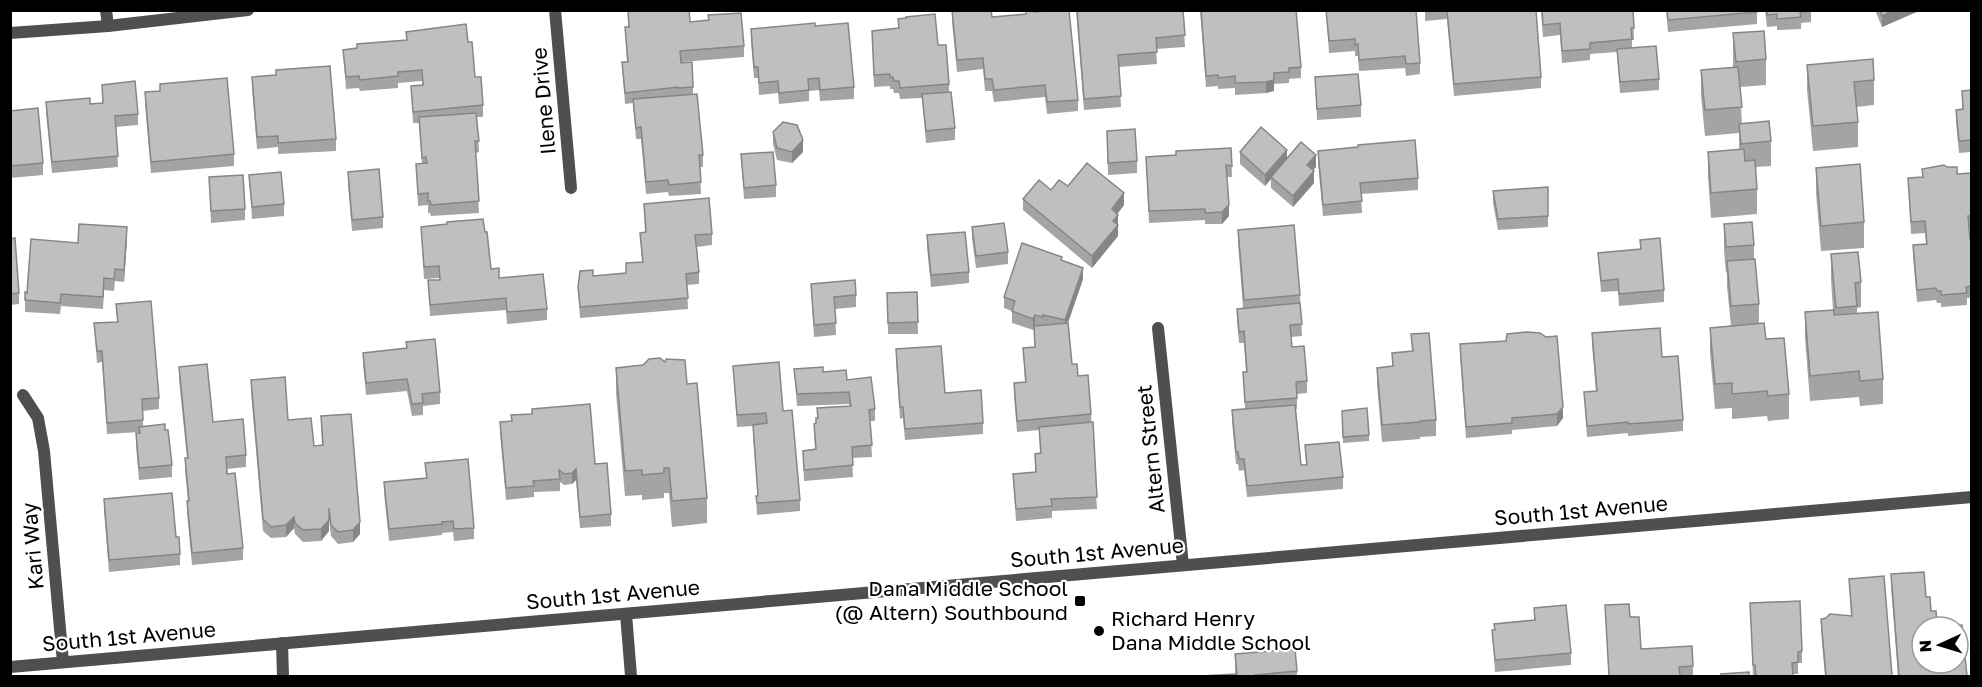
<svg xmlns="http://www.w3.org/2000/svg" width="1982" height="687" font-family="'Golos Text',sans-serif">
	<rect width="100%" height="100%" fill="#fff"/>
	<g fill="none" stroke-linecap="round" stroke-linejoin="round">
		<!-- lane -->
		<g stroke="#4f4f4f" stroke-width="12">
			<path d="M626,614L631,676"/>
			<path d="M282,643L283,676"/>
		</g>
		<!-- street -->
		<g stroke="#4f4f4f" stroke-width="12">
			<path d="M106,10L108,26"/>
			<path d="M555,10L571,188"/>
			<path d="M10,33L108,26L248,10"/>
			<path d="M1158,328L1183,565"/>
			<path d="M23,395L38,418L44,451L63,662"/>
			<path d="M10,667L1972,497"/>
		</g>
	</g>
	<!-- wall -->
	<g fill="#a4a4a4">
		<path d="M952,10L992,17L1026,14V10L1034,12L1078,100V111L1047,114L1045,97L994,102L992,91H985L983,69L957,72L952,22Z"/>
		<path d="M1076,10H1183L1185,47L1156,49L1157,64L1119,67L1121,107L1084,110Z"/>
		<path d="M1200,10L1301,67V78L1289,79V83L1274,84V91L1266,93L1235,95V88L1218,89V86L1206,87Z"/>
		<path d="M1326,10L1420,63V74L1406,76L1405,68L1359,71L1358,56H1355V51L1329,53Z"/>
		<path d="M1425,10H1536L1541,77V88L1454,96L1447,19L1425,21Z"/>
		<path d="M1541,10H1633L1634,40H1632V48L1659,79V90L1620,93L1617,52L1590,54V60L1562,63L1560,35L1543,37Z"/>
		<path d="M1666,10H1757V24L1668,32Z"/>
		<path d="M1765,10H1811V22L1801,23V29L1777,30V26L1767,27Z"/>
		<path d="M1875,10H1921L1882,27Z"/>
		<path d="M628,11L690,22L744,46V57L681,62L693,87V94L703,155V167H700L701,194L669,196L668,192L646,194L641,139H636L633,103L625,104L622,62H627L625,27H628Z"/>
		<path d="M898,19L938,45L949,84V92L955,128V140L926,143L922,98L900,99L899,93H894L893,89H890V86L874,87L872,31L898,28Z"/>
		<path d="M815,26L854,87V99L820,101L819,90L809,91V101L779,104L778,93L759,95L758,78H754L751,41V29Z"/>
		<path d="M406,32L468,42L475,77L483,105V117H477L479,152L476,153L479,213L431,216L430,213H428V205L418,206L416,164H422L419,123H413L411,86L422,85V81L398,83V88L360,91L359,88L346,89L343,50L357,48L406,40Z"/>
		<path d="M1733,33L1766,59V85L1740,87L1742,124L1771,141V166L1755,167L1757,189V214L1711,218L1708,177V152L1739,149V133L1705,136L1701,95V70L1733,67Z"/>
		<path d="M1807,65L1874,80V105L1856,107L1858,122V147L1813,151L1807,90Z"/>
		<path d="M252,77L336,139V151L278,154V147L257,149L252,88Z"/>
		<path d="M1315,77L1361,105V117L1317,120Z"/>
		<path d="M160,84L234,154V166L151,173L145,104V92L160,91Z"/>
		<path d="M102,85L138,114V125L116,127L118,167L52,173L46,113V102L90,104L102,103Z"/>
		<path d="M1971,90V152L1959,153L1956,122V110L1962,109V91Z"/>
		<path d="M10,111L43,163V175L10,178Z"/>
		<path d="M1107,131L1137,161V173L1108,175Z"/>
		<path d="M773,132L803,152L792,163L777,160L773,144Z"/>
		<path d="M1231,148L1232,177H1227L1229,216L1222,224H1205V220L1149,223L1146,157L1176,155Z"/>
		<path d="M1318,151L1418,178V190L1361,194L1362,213L1323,216L1318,163Z"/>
		<path d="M1240,152L1287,159L1316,167L1313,170L1314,183L1293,207L1271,188V179L1265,186L1240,164Z"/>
		<path d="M741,154L776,185V197L744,199Z"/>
		<path d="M1816,168L1864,222V248L1821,251L1816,193Z"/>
		<path d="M1922,169L1957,174L1971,173V227L1969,228L1970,239H1971V298H1967V305L1941,307V303H1937L1936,300L1917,302L1913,256V245L1926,244L1925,233L1911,234L1908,178L1922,177Z"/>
		<path d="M348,172L383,217V228L352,231L348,184Z"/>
		<path d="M249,175L284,204V216L252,219Z"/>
		<path d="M209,177L245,209V220L211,223Z"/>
		<path d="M1068,186L1124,205L1117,214L1118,215V236L1092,268L1023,210V199Z"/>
		<path d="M1548,187V227L1498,230L1493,203V191Z"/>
		<path d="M644,204L712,234V245L697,247L699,272V284L687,285L688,309L580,318L578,287L593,276L626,273V263L642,262L640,233L645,232Z"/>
		<path d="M1724,224L1754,245V259L1759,304V323L1789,394V419L1768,421L1767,416L1732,419V408L1715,409L1710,353V328L1731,326L1727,286V272L1726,273L1724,250Z"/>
		<path d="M421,227L485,232L491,269L499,278L547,309V320L507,324L506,310L430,316L428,280H439V278L424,279Z"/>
		<path d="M972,227L1008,252V264L976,268L972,239Z"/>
		<path d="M1238,230L1300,295L1302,336L1291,337L1292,347L1307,381V393L1297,394V409H1296L1301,465H1306L1305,445L1343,477V489L1247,497L1244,470L1239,471L1238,464H1236L1232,422V410L1245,409L1243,372H1246L1244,343H1239L1237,320V309L1243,308L1238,242Z"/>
		<path d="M927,235L969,272V283L931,287L927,247Z"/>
		<path d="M10,239L19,293V304L10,305Z"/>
		<path d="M127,239L124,282L115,281L114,291L104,290L103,309L61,306L60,314L25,312V292L27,293L78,243Z"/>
		<path d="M1640,240L1664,290V302L1619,306L1618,291L1601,292L1598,253L1640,249Z"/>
		<path d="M1831,254L1861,282V307L1857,308V313L1883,379V404L1860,406L1859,397L1810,401L1805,338V312L1833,310L1831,279Z"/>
		<path d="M1062,261L1083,279L1068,323L1072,364L1078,376L1091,414L1097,509L1052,511V518L1016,521L1013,474L1035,472V454L1040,453L1039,430L1017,432L1014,394V383L1025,382L1023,348L1034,347V329L1033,330L1012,323V311L1004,308V297Z"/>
		<path d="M811,284L856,295V307L835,309L836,335L814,337Z"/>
		<path d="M917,292L918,334H888L887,293Z"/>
		<path d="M116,304L159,398V409L143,411V426L165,430L172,465V477L139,480L136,445V433H139V432L107,434L102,362L97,363L94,323L117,322Z"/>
		<path d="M1592,333L1662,357L1683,420V431L1628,436V433L1587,437L1584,392L1596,391L1592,345Z"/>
		<path d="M1411,334L1436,420V436L1420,437V439L1382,442L1377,384V368L1392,366V353L1412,352Z"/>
		<path d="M406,342L440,392V404L423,406V415L412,416L407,391L366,395L363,364V353L406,348Z"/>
		<path d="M1460,344L1563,418L1557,426L1512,430V434L1466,438L1460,356Z"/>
		<path d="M896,349L945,393L983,423V434L905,440L903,418L900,419L896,361Z"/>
		<path d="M733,366L783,411L800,500V511L757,515L756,496H758L753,436V426L737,427Z"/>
		<path d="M179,367L213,422L246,455V467L227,469L243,548V560L192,565L187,512V501H188L185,470V458H187L179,379Z"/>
		<path d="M616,368L687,384L707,498V523L672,527L669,493H664V498L642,500V495L625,496L616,393Z"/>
		<path d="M794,369L823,372L847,380L875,409V421H870L872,457L852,458L853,477L804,481L803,451L815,450L814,424L816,423L817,418V408L849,406V404L797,406Z"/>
		<path d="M251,380L314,446L322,445L321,416L360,534L353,542L338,544L331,536L329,519V531L321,541L303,542L295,534L294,528L286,537L271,538L263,531L251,392Z"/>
		<path d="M511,415L595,464L611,514V526L580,528L576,480L572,484L564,485L560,482V491L534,492V497L506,500L500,433V422L511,421Z"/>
		<path d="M1342,417L1369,435V441L1343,443Z"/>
		<path d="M425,463L474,528V539L454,541L453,532L442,533V535L389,541L384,493V482L426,478Z"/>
		<path d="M104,499L176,537L180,554V565L109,572L104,511Z"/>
		<path d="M1891,574L1926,597L1937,627L1967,676H1898L1891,586Z"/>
		<path d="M1849,579L1892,676H1825L1821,630V619L1851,616Z"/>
		<path d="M1750,603L1802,651V663H1798V674H1792L1793,676H1753Z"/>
		<path d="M1605,605L1630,617L1641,649L1693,666V676H1609Z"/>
		<path d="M1534,608L1571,653V665L1495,672L1492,630L1534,620Z"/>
		<path d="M1235,654L1297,671V676H1200L1235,674Z"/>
	</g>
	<!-- shaded-wall -->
	<g fill="#868686">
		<path d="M1894,10H1921L1882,27V16Z"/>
		<path d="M1274,80V91L1266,93V82Z"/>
		<path d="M803,140V152L792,163V152Z"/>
		<path d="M1287,150V161L1271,177V179L1265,186V175Z"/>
		<path d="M1316,155V167L1307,176V165Z"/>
		<path d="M1314,171V183L1293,207V196Z"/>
		<path d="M1124,193V205L1112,221V209Z"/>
		<path d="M1229,205V216L1222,224V212Z"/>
		<path d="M1118,215V236L1092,268V256L1113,221Z"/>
		<path d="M127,227V239L124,282V270Z"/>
		<path d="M1083,268V279L1065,331V320Z"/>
		<path d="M1035,315V326L1033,330V319Z"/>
		<path d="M1563,407V418L1557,426V414Z"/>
		<path d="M576,469V480L572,484V473Z"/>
		<path d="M294,517V528L286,537V525Z"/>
		<path d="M329,520V531L321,541V529Z"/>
		<path d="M360,522V534L353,542V530Z"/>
	</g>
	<!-- building -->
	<g fill="#bfbfbf" stroke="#868686" stroke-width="1.5">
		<path d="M689,10L690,22L709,20L708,15L741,13L744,46L680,51L681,63L692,62L693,87L678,88V87L625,93L622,62H628L625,27H629L628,11Z"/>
		<path d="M952,10H991L992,17L1026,14V10H1033L1034,12L1055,10H1069L1078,100L1047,102L1045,85L994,90L992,79H985L983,58L957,60Z"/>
		<path d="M1077,10H1183L1185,35L1156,38L1157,52L1118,55L1121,96L1084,99Z"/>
		<path d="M1201,10H1296L1301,67L1289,68V72L1274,73V80L1266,82L1235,83V76L1218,78V75L1206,76Z"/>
		<path d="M1326,10H1416L1420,63L1406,64L1405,56L1359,60L1358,44L1355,45V39L1329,41Z"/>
		<path d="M1447,10H1536L1541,77L1454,84Z"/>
		<path d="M1542,10H1633L1634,28H1631L1632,39L1590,43V49L1562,51L1560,23L1543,25Z"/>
		<path d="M1667,10H1757V12L1668,20Z"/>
		<path d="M1767,10H1811V11L1800,12L1801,17L1777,19V14L1767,15Z"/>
		<path d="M1880,10H1894L1882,16Z"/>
		<path d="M935,14L938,45H946L949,84L900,88L899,81H894L893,77L890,78V74L874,75L872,31L899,28L898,19L906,18V17Z"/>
		<path d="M815,23V26L848,23L854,87L820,90L819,78L808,79L809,90L779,93L778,81L759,83L758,67H754L751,29Z"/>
		<path d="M466,24L468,42H472L475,77H481L483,105L413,112L411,86L423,85L422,70L398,72V76L360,80L359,76L346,77L343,50L357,48V44L407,40L406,32Z"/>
		<path d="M1764,31L1766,59L1736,62L1733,33Z"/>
		<path d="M1656,46L1659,79L1620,82L1617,49Z"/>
		<path d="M1873,59L1874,80L1854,82L1858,122L1813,126L1807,65Z"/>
		<path d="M330,66L336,139L278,143V136L257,137L252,77L276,75V70Z"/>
		<path d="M1738,67L1742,107L1705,110L1701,70Z"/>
		<path d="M1358,74L1361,105L1317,109L1315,77Z"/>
		<path d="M227,78L234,154L151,162L145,92L160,91V84Z"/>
		<path d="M135,81L138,114L115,116L118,156L52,162L46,102L90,98V104L103,103L102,85Z"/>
		<path d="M1971,90V140L1959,141L1956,110L1963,109L1962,91Z"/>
		<path d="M951,92L955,128L926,131L922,94Z"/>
		<path d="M697,94L703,155H699L701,182L669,185L668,180L646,182L641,127L636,128L633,99Z"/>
		<path d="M38,108L43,163L10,166V111Z"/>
		<path d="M476,113L479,141H475L479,201L431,205L430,201H428V193L418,194L416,164L427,163L426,157L422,158L419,117Z"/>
		<path d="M1769,121L1771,141L1741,144L1739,124Z"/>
		<path d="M783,122L797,125L803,140L792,152L777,148L773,132Z"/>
		<path d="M1261,127L1287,150L1265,175L1240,152Z"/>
		<path d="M1135,129L1137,161L1108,163L1107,131Z"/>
		<path d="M1415,140L1418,178L1360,183L1362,201L1323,205L1318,151L1358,147V145Z"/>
		<path d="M1301,142L1316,155L1307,165L1314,171L1293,196L1271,177Z"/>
		<path d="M1231,148L1232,166L1226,165L1229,205L1222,212L1205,213V209L1149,211L1146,157L1176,155V151Z"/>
		<path d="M1744,149L1745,161L1755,160L1757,189L1711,193L1708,152Z"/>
		<path d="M773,152L776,185L744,188L741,154Z"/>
		<path d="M1087,163L1124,193L1112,209L1118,215L1113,221L1118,225L1092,256L1023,199L1039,180L1051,190L1059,180L1068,186Z"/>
		<path d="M1860,164L1864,222L1821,226L1816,168Z"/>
		<path d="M1944,165L1947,167H1957V174L1971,173V216H1968L1970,239H1971V286L1966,287L1967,293L1941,295V291H1937L1936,288L1917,290L1913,245L1927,244L1925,221L1911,222L1908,178L1923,177L1922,169Z"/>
		<path d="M379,169L383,217L352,220L348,172Z"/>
		<path d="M281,172L284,204L252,207L249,175Z"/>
		<path d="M243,175L245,209L211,211L209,177Z"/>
		<path d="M1548,187V216L1498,219L1493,191Z"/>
		<path d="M709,198L712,234L695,235L699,272L686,274L688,298L580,307L578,287L580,271L593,270V276L626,273V263L643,262L640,233L646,232L644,204Z"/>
		<path d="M483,219L485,232H487L491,269L499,268V278L543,274L547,309L507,312L506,298L430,305L428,280H440L439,266L424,267L421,227L447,224V222Z"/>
		<path d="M1752,222L1754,245L1726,247L1724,224Z"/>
		<path d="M1004,223L1008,252L976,256L972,227Z"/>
		<path d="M79,224L127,227L124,270L115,269L114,279L104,278L103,297L61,294L60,303L25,300V292L27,293L31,239L78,243Z"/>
		<path d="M1294,225L1300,295L1244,300L1238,230Z"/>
		<path d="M965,232L969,272L931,275L927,235Z"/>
		<path d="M15,238L19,293L10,294V239Z"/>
		<path d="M1660,238L1664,290L1619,294L1618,279L1601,281L1598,253L1641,249L1640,240Z"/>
		<path d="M1022,243L1062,257L1061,260L1083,268L1065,320L1043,315V317L1035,315L1033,319L1012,311L1015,301L1004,297Z"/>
		<path d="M1858,252L1861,282L1855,283L1857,306L1836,308L1831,254Z"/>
		<path d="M1755,259L1759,304L1731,306L1727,261Z"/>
		<path d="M855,280L856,295L834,297L836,323L814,325L811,284Z"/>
		<path d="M917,292L918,322L888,323L887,293Z"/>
		<path d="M151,301L159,398L142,399L143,420L107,423L102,351H97L94,323L118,322L116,304Z"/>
		<path d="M1300,303L1302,324L1290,325L1292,347L1304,346L1307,381L1296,382L1297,398L1245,402L1243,372H1247L1244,331L1239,332L1237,309Z"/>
		<path d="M1834,310V315L1878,312L1883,379L1860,381L1859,371L1810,376L1805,312Z"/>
		<path d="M1068,323L1072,364H1077L1078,376L1088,375L1091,414L1017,421L1014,383L1026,382L1023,348L1035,347L1034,326Z"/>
		<path d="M1764,323L1766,339L1784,338L1789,394L1768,396L1767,391L1732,394V383L1715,384L1710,328Z"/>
		<path d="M1660,328L1662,357L1678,356L1683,420L1628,424V422L1587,426L1584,392L1597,391L1592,333Z"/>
		<path d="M1527,332L1540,333L1546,337L1557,336L1563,407L1557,414L1512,418V423L1466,427L1460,344L1506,341L1507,334Z"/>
		<path d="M1429,333L1436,420L1420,421V422L1382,425L1377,368L1393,366L1392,353L1413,351L1411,334Z"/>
		<path d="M435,339L440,392L422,394L423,403L412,404L407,379L366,383L363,353L407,348L406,342Z"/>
		<path d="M941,346L945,393L981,390L983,423L905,429L903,407H900L896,349Z"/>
		<path d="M660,358L665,362L666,359L685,360L687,384L697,383L707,498L672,501L669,468H664V473L642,475V470L625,471L616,368L643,365L649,359Z"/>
		<path d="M779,362L783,411L792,410L800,500L757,503L756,496H758L753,425L767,423L766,413L737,415L733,366Z"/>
		<path d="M207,364L213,422L243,419L246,455L226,457L227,474L235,473L243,548L192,553L187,501H189L185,458H188L179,367Z"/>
		<path d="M823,367V372L846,370L847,380L871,377L875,409L869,410L872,445L852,447L853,465L804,470L803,451L816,449L814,424L816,423V418H818L817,408L851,406L849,392L797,394L794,369Z"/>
		<path d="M285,377L288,420L311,418L314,446L323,445L321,416L351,414L360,522L353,530L338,532L331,525L329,508V520L321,529L303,530L295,523L294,517L286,525L271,527L263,519L251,380Z"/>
		<path d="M590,404L595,464L607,463L611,514L580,517L576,469L572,473L564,474L559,470L560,479L533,481L534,486L506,488L500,422L512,421L511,415L532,414V409Z"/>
		<path d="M1295,405L1301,465H1307L1305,445L1339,442L1343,477L1247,486L1244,459H1239L1238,452H1236L1232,410Z"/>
		<path d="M1367,408L1369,435L1343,437L1342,411Z"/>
		<path d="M1093,422L1097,497L1051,499L1052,506L1016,509L1013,474L1036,472L1035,454L1041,453L1039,427Z"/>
		<path d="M165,424V430H168L172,465L139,468L136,433H140L139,427Z"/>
		<path d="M468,459L474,528L454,529L453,521L442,522V524L389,529L384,482L427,478L425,463Z"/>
		<path d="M172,493L176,537H179L180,554L109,560L104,499Z"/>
		<path d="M1924,572L1926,597H1930L1931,611H1936L1937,627H1922V663H1958V627H1943L1962,625L1967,676H1899L1891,574Z"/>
		<path d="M1884,576L1892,676H1826L1821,619L1826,618L1830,614L1852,616L1849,579Z"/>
		<path d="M1800,601L1802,651L1798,652V662L1792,663L1793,676H1756L1755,665H1753L1750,603Z"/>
		<path d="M1629,604L1630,617H1639L1641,649L1692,646L1693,666L1679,667L1680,676H1609L1605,605Z"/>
		<path d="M1566,605L1571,653L1495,660L1492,630H1495L1494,624L1535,620L1534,608Z"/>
		<path d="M1295,649L1297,671L1255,675V676H1200L1237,674L1235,654Z"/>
		<path d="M1749,672V676H1721V674Z"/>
	</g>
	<!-- markers -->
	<g fill="#000" stroke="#fff" stroke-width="2">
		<rect x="1074" y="595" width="12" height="12" rx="3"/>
		<circle cx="1099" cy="631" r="6"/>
	</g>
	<g text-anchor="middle" stroke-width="4.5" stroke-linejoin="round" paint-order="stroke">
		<!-- street labels -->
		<g font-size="21" fill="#000" stroke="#fff">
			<text transform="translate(544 101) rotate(-95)" y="7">Ilene Drive</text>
			<text transform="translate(1151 449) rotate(-96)" y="7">Altern Street</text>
			<text transform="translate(1581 511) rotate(-5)" y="7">South 1st Avenue</text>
			<text transform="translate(33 546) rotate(-95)" y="7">Kari Way</text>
			<text transform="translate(1097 553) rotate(-5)" y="7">South 1st Avenue</text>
			<text transform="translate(613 595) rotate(-5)" y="7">South 1st Avenue</text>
			<text transform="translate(129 637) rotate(-5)" y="7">South 1st Avenue</text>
		</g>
		<!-- poi labels -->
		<g font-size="21" fill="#000" stroke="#fff" text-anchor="end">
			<text x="1068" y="596">Dana Middle School<tspan x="1068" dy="24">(@ Altern) Southbound</tspan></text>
			<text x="1111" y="626" text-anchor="start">Richard Henry<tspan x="1111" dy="24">Dana Middle School</tspan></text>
		</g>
	</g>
	<!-- border -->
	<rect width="1982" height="687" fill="none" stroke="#000000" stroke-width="24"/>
	<!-- north arrow -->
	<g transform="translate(1940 645) rotate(266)"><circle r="28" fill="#ffffff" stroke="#999999" stroke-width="1.5"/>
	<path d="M0-4.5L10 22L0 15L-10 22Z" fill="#000000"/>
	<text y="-9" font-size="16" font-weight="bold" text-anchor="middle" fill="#000000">N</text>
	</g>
</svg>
